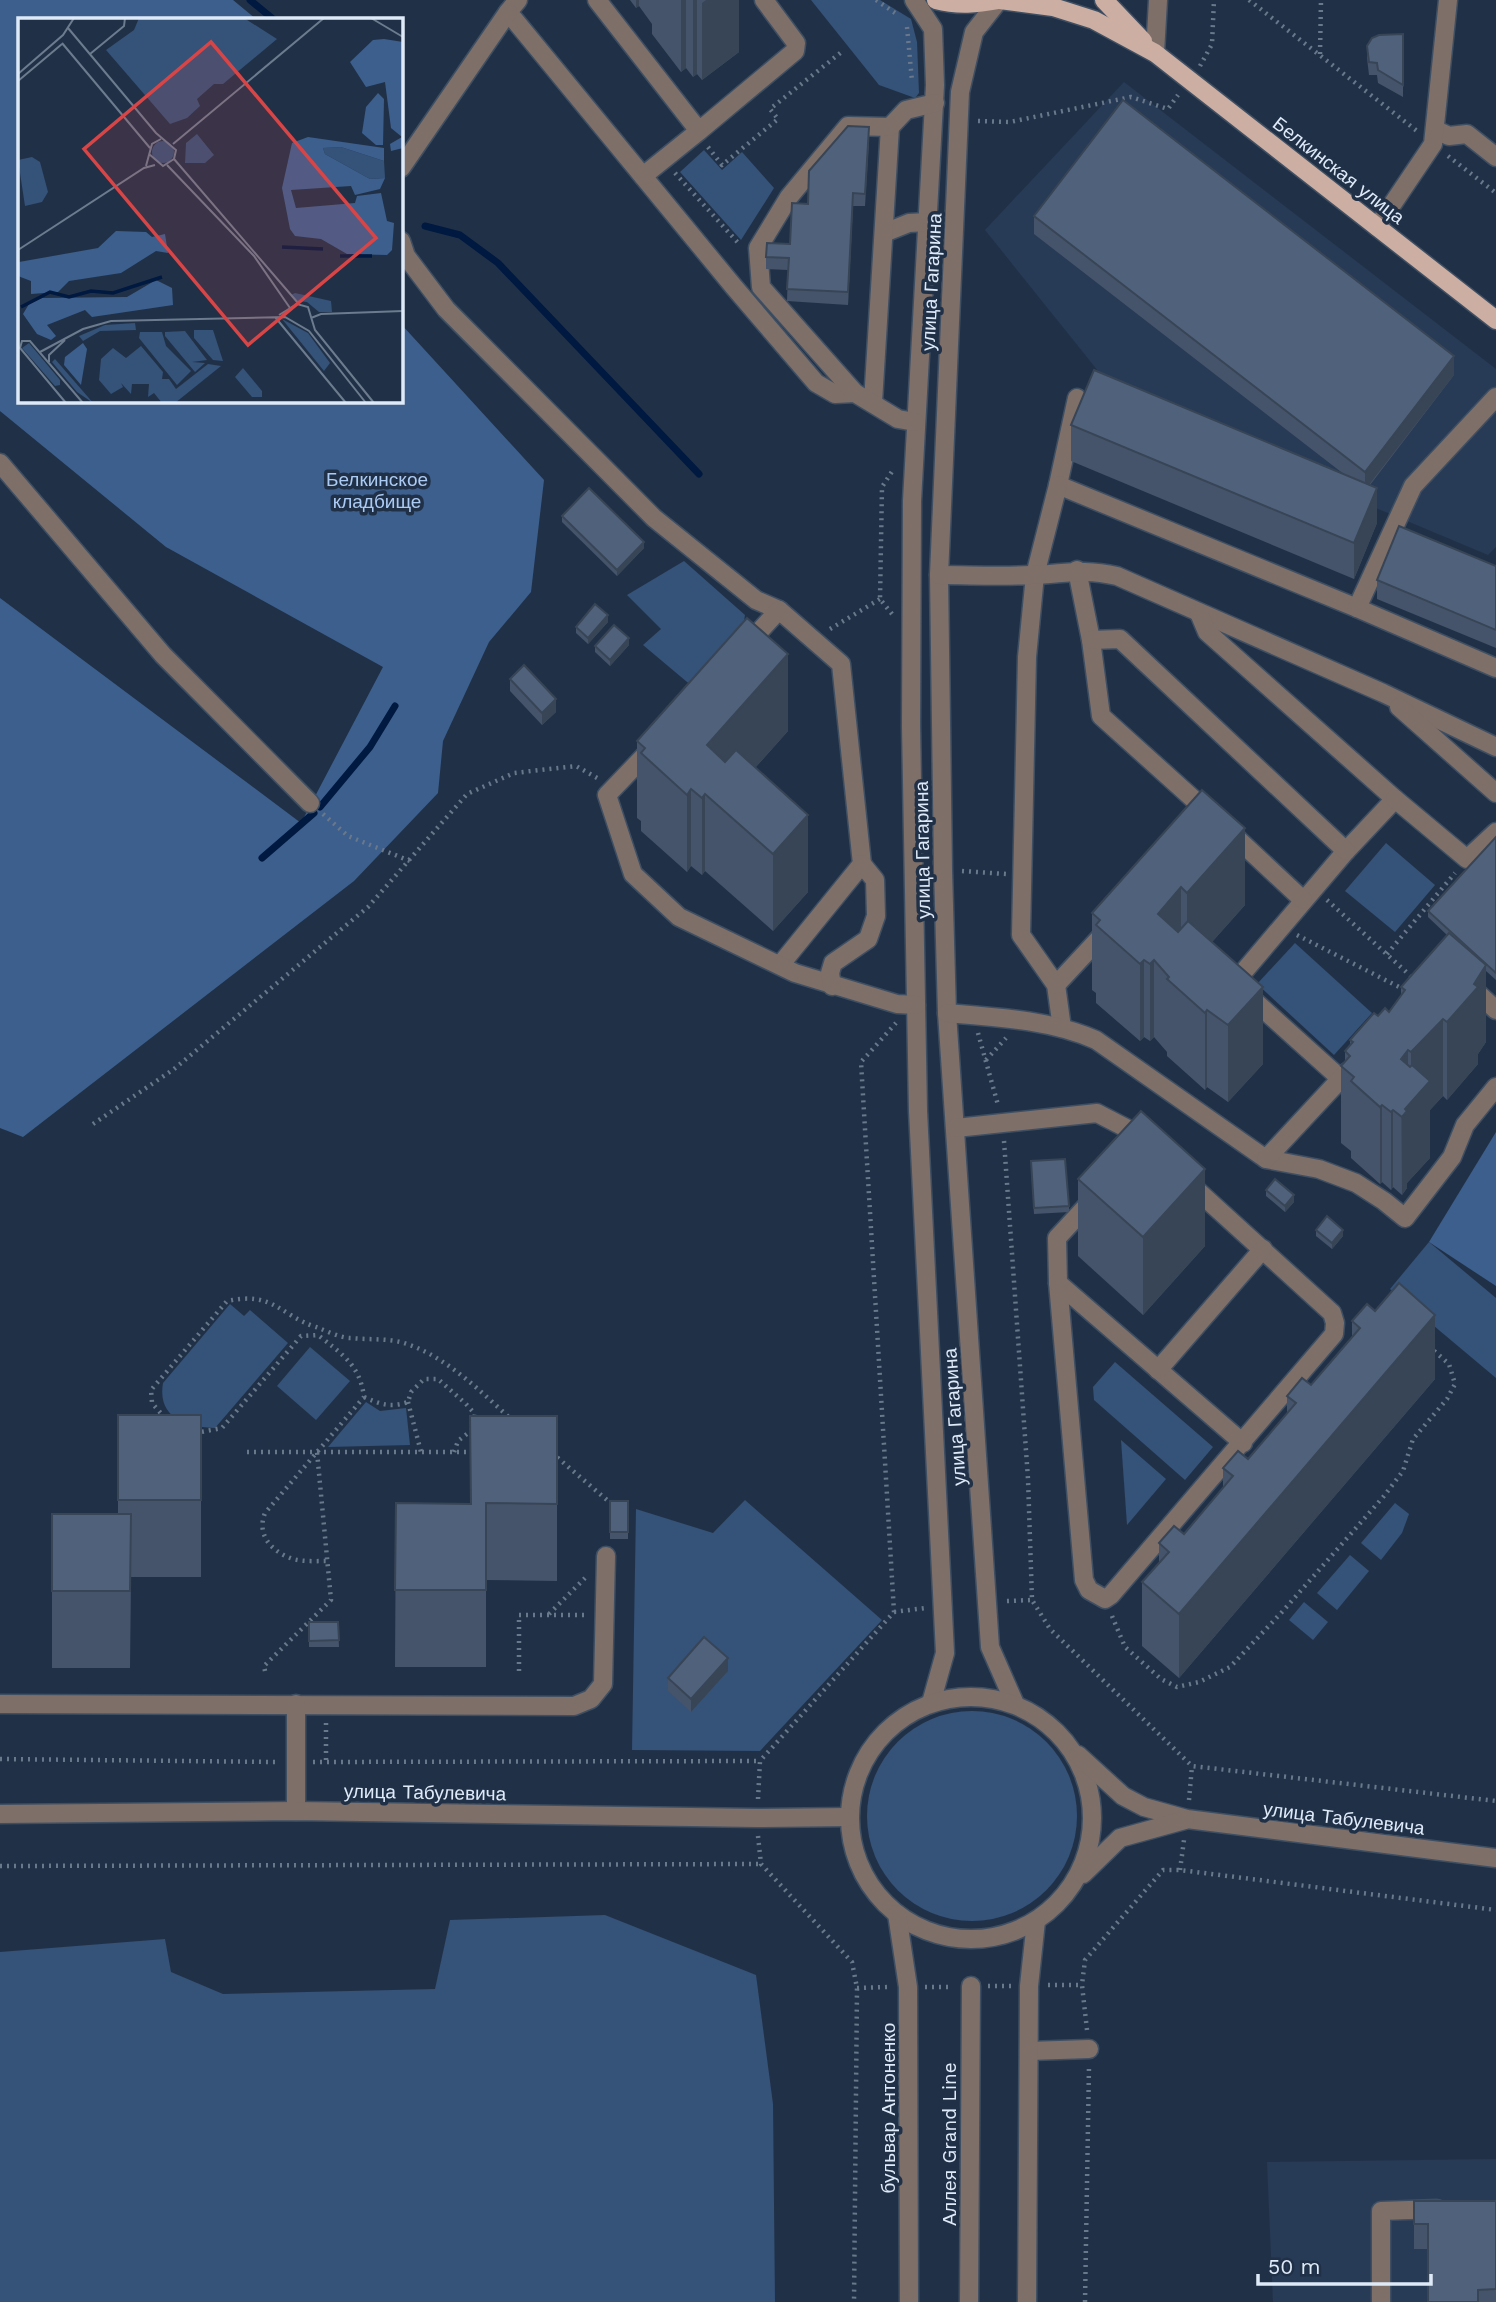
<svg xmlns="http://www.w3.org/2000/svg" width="1496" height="2302" font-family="'Work Sans',sans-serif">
	<rect width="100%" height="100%" fill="#203147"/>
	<!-- built -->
	<g fill="#273b56">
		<path d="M1124,82L1496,369V547L1488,555L1123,402L985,230Z"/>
		<path d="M1496,2159V2302H1273L1267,2162Z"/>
	</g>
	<!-- green -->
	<g fill="#355278">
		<path d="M811,0H880L911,19L917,42L919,93L915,98L879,85Z"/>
		<path d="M704,150L722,170L742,152L774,188L741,240L680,172Z"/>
		<path d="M684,561L745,615L742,634L693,687L643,645L661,629L627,595Z"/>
		<path d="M1386,843L1435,885L1395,932L1345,891Z"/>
		<path d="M1295,943L1372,1013L1334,1055L1257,984Z"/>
		<path d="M1429,1242L1496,1298V1378L1390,1289Z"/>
		<path d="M230,1304L244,1316L250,1310L288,1343L215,1428C186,1427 157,1418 163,1383Z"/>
		<path d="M310,1347L350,1381L316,1420L277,1386Z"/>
		<path d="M1115,1362L1213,1447L1185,1480L1094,1400L1093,1387Z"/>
		<path d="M366,1402L380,1411L406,1408L410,1445L328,1447Z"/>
		<path d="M1121,1440L1166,1479L1127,1525Z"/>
		<path d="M745,1500L882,1620L760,1751L632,1750L636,1509L713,1533Z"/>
		<path d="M1395,1503L1409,1514L1402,1533L1381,1560L1361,1543Z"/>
		<path d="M1350,1555L1369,1571L1337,1610L1317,1593Z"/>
		<path d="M1304,1602L1328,1622L1313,1640L1289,1620Z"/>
		<circle cx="972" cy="1816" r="105"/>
		<path d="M605,1915L756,1975L773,2104L775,2302H0V1952L165,1939L171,1972L223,1994L435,1989L450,1920Z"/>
	</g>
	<!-- forest -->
	<g fill="#3d5f8d">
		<path d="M0,0H233L256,19H19V401H401V324L544,480L531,592L489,642L443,741L438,793L354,881L23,1137L0,1128V598L301,823L383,667L166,547L0,411Z"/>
		<path d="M1496,1132V1286L1429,1242Z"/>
	</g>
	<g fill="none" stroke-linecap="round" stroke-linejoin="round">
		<!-- stream -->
		<g stroke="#001941" stroke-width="7">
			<path d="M250,0L273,19"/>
			<path d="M425,226L460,235L498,263L699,474"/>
			<path d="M320,807L370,747L395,706"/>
			<path d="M262,858L314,813"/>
		</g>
		<defs>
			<g id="minor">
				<path d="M518,0L508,12L734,287L816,383L835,394L855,393"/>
				<path d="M597,0L699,131L795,51L796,43L764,0"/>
				<path d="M914,0L933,29L935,85L912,501L911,726L918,1111L945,1653L931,1703"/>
				<path d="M999,0L974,32L960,92L939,575L943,870L947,1013L990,1647L1015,1704"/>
				<path d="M1155,53L1158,0"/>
				<path d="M1436,130L1449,136L1467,134L1496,157"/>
				<path d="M401,168L508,12"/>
				<path d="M643,176L699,131"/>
				<path d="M1377,227L1433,144L1448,0"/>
				<path d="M884,233L909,223L928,222"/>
				<path d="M401,241L406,256L446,309L654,518L756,600L779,610"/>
				<path d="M1077,398L1058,485L1357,608L1496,668"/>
				<path d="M873,402L890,127"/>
				<path d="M915,422L898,419L855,393L761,287L758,248L789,197L848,126L890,127L906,110L935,103"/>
				<path d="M0,463L163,655L310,803"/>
				<path d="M1058,485L1035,575L1027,657L1021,935L1056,985L1062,1028"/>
				<path d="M1077,570L1091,640L1101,716L1210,814"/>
				<path d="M939,575C970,575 1000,577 1031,575C1066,574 1081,568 1117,576L1383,693L1496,747"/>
				<path d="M1357,608L1413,486L1496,397"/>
				<path d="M1199,613L1207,632L1395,799L1346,851L1240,976L1241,989L1341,1079"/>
				<path d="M1091,640L1120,639L1346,851"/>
				<path d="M744,648L779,610L841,664L862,864L781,964"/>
				<path d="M1399,707L1496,793"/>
				<path d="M652,748L607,795L633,874L679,917L795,973L897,1004L916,1005"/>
				<path d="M1395,799L1467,859L1496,832"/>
				<path d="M1228,830L1303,900"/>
				<path d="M1056,985L1108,929"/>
				<path d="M832,986L830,973L833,963L868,939L876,916L875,880L862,864"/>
				<path d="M1471,987L1496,1010"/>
				<path d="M947,1013C996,1017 1051,1020 1096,1040L1266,1159L1319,1169L1356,1183L1384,1201L1405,1218L1452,1157L1465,1125L1496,1087"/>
				<path d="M956,1128L1097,1113L1126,1128L1142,1142"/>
				<path d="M1266,1159L1347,1072"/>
				<path d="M1095,1197L1057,1238L1058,1283L1084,1580L1089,1590L1105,1599L1111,1595L1334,1334L1335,1323L1332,1313L1189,1183"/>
				<path d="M1058,1283L1243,1443"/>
				<path d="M1158,1370L1263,1249"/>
				<circle cx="971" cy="1818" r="121"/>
				<path d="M0,1704L574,1706L591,1699L603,1684L606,1556"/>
				<path d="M296,1704V1811"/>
				<path d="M1078,1755L1123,1796L1144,1807L1187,1819L1496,1858"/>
				<path d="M0,1814L296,1811L757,1818L849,1817"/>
				<path d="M1083,1874L1120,1838L1185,1820"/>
				<path d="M897,1914L908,1987L909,2302"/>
				<path d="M1029,2051L1089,2049"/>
				<path d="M969,2302L971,1986"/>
				<path d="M1027,2302L1029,1986L1036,1921"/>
				<path d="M1381,2302V2211L1437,2209"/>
			</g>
			<g id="major">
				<path d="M936,0C958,6 977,4 999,0"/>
				<path d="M1000,0L1053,7L1094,20L1155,53L1496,320"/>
				<path d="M1104,0L1143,41"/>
			</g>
		</defs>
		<!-- minor casing -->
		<use href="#minor" stroke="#3f4f63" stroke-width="21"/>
		<!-- major casing -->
		<use href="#major" stroke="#3f4f63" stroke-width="21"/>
		<!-- path -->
		<g stroke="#69788b" stroke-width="4.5" stroke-dasharray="2 5" stroke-linecap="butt">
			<path d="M876,0L898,15"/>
			<path d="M1249,0L1417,131"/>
			<path d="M907,27L912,81"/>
			<path d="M1320,54L1321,0"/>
			<path d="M1200,66L1212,44L1214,0"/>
			<path d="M978,121L1010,122L1131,97L1168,109L1178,95"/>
			<path d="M708,147L722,165L778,119L770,109L844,50"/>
			<path d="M1448,156L1496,193"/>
			<path d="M675,173L740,245"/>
			<path d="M892,614L880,599L882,487L893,470"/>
			<path d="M830,629L880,599"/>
			<path d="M323,814L348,836L410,861"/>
			<path d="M962,871L1006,874"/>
			<path d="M1327,900L1414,979"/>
			<path d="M1297,935L1405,990"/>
			<path d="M1387,954L1455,873"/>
			<path d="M978,1033L998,1105"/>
			<path d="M986,1060L1006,1038"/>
			<path d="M93,1124L174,1069L368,907L467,794L514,773L576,766L599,779"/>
			<path d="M1004,1141L1028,1479L1032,1600L1050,1629L1192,1766L1496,1801"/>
			<path d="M364,1397C380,1404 390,1408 408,1402L411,1392L424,1379H438L466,1404L475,1414L474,1420"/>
			<path d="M408,1402L421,1452"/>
			<path d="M165,1418L152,1403L151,1390L227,1301C274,1291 279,1315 316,1327C327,1331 340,1338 351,1338C369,1340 387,1338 404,1343C446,1356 481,1392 512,1420"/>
			<path d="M195,1431L201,1432L222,1428L301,1336L318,1335C342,1354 360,1365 364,1397L265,1513C256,1535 272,1552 293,1559C304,1562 317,1561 328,1561"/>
			<path d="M247,1452H474"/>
			<path d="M454,1452L458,1441L473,1429"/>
			<path d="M552,1453L607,1500"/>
			<path d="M1007,1601L1032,1600"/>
			<path d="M894,1612L925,1608"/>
			<path d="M549,1614L585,1578"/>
			<path d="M1112,1616L1125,1647L1161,1679L1177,1687L1199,1682L1230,1667L1282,1612L1384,1496L1403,1471L1413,1439L1447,1399L1455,1384L1449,1364L1432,1349"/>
			<path d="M265,1671L264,1666L331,1600L317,1452"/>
			<path d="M519,1671V1615H588"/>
			<path d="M326,1723V1762"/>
			<path d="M0,1759L276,1762"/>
			<path d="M313,1762L760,1761"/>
			<path d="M758,1799L760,1761L894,1612L861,1062L896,1023"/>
			<path d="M1189,1800L1192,1766"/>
			<path d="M758,1836L761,1864L852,1962L857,1988L854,2302"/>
			<path d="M0,1866L761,1864"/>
			<path d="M1180,1870L1184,1840"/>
			<path d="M1048,1985H1082"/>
			<path d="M988,1986H1011"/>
			<path d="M925,1987H952"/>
			<path d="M857,1988L889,1987"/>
			<path d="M1087,2030L1082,1985L1085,1960L1163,1870H1180L1496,1910"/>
			<path d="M1085,2302L1089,2066"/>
		</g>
		<!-- minor -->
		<use href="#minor" stroke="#7e6f69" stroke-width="18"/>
		<!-- major -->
		<use href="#major" stroke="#ccaea2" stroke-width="18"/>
	</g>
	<!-- wall -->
	<g fill="#45546a">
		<path d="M630,0H739V52L702,80L697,74L693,77L686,68L681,72L652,34V24L639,6L636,8Z"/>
		<path d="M1403,34V97L1378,83L1377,75H1369L1367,58V46Z"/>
		<path d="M869,140L865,206H853L848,305L787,301L788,270L766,269V257L790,244L808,204Z"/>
		<path d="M1034,216L1454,375L1370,485L1377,523L1354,579L1071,461V425L1345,475L1034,234Z"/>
		<path d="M562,516L644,548L617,576L562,522Z"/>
		<path d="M1496,566V648L1377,599V580Z"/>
		<path d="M608,622L588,644L576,633V627Z"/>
		<path d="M629,645L610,666L595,652V646Z"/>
		<path d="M510,679L556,712L542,725L510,691Z"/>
		<path d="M788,731L755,768L808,892L773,931L705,871L702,875L691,866L687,872L641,831V821L637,818V741Z"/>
		<path d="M1202,790L1245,905L1212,942L1263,1064L1228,1102L1207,1087L1205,1090L1167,1056V1052L1154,1037L1150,1041L1144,1037L1140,1041L1096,1003V993L1092,990V913Z"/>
		<path d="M1496,837V980L1486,971V1042L1478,1054V1064L1447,1100L1443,1096L1430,1110V1158L1407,1183V1188L1402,1195L1393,1187L1391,1190L1382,1182L1380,1184L1351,1158V1151L1341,1143V1066L1345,1062V1051L1350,1045V1040L1378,1016L1389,1012L1401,996V987L1447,935L1428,917V911Z"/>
		<path d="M1031,1167L1069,1206V1212L1034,1214Z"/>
		<path d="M1078,1179L1205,1246L1143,1315L1078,1256Z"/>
		<path d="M1266,1190L1294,1202L1285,1212L1266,1196Z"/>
		<path d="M1316,1230L1343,1236L1332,1249L1316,1236Z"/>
		<path d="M1352,1321L1435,1379L1179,1678L1142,1646V1582L1159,1563V1543L1184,1534L1223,1488V1468L1248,1459L1287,1413V1396L1311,1385L1352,1338Z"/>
		<path d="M118,1415H201V1577H131L130,1668H52V1514H118Z"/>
		<path d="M557,1416V1581L486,1580V1667H395L396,1503L470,1504Z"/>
		<rect x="610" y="1501" width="18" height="38"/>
		<path d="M309,1622H338L339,1647H309Z"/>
		<path d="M728,1671L691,1712L668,1691V1678Z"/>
		<path d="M1414,2201H1496V2302H1428V2249H1414Z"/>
	</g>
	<!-- shaded-wall -->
	<g fill="#384556">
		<path d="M636,0H639V6L636,8Z"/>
		<path d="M681,0H686V68L681,72Z"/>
		<path d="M693,0H697V74L693,77Z"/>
		<path d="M706,0H739V52L702,80V3Z"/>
		<path d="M853,193V206L848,305V292Z"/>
		<path d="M1454,356V375L1365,490V472Z"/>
		<path d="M1377,488V523L1354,579V543Z"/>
		<path d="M644,542V548L617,576V570Z"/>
		<path d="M608,615V622L588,644V638Z"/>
		<path d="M629,638V645L610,666V660Z"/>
		<path d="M788,654V731L720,807L707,745Z"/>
		<path d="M556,699V712L542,725V713Z"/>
		<path d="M691,789V866L687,872V795Z"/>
		<path d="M705,794V871L702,875V798Z"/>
		<path d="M808,815V892L773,931V854Z"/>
		<path d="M1245,828V905L1187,970V893Z"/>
		<path d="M1181,887V964L1158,914Z"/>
		<path d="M1144,960V1037L1140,1041V964Z"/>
		<path d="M1154,960V1037L1150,1041V964Z"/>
		<path d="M1486,965V1042L1478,1054V1064L1447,1100V1022Z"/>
		<path d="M1263,987V1064L1228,1102V1025Z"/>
		<path d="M1207,1010V1087L1205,1090V1013Z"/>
		<path d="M1443,1019V1096L1430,1110V1158L1407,1183V1188L1402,1195L1401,1059L1408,1050V1105L1411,1102V1052Z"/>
		<path d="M1382,1105V1182L1380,1184V1107Z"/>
		<path d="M1393,1110V1187L1391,1190V1112Z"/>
		<path d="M1205,1169V1246L1143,1315V1237Z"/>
		<path d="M1294,1195V1202L1285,1212V1206Z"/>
		<path d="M1343,1230V1236L1332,1249V1243Z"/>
		<path d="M1435,1315V1379L1179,1678V1614Z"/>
		<path d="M728,1658V1671L691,1712V1699Z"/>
	</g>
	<!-- building -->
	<g fill="#50627b" stroke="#384556" stroke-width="2">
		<path d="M1403,34V85L1378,70L1377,63L1369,62L1367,46L1372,38L1379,35Z"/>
		<path d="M1123,100L1454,356L1365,472L1034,216Z"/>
		<path d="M848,126L869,127L865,194L853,193L848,292L787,289L789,258L766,257L767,243L790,244L792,203L808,204L809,171Z"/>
		<path d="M1094,370L1377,488L1354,543L1071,425Z"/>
		<path d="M589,488L644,542L617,570L562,516Z"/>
		<path d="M1399,526L1496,566V630L1377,580Z"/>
		<path d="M595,604L608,615L588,638L576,627Z"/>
		<path d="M747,618L788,654L707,745L725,762L736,750L808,815L773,854L705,794L702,798L691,789L687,795L641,753L645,748L637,741Z"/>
		<path d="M614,625L629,638L610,660L595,646Z"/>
		<path d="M524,665L556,699L542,713L510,679Z"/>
		<path d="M1202,790L1245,828L1187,893L1181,887L1158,914L1178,932L1188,921L1263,987L1228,1025L1207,1010L1205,1013L1167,979L1169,977L1154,960L1150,964L1144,960L1140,964L1096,925L1100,920L1092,913Z"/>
		<path d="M1496,837V973L1428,911Z"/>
		<path d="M1449,933L1486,965L1474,984L1478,987L1447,1022L1443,1019L1411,1052L1408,1050L1401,1059L1410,1067L1412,1065L1430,1081L1405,1109L1407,1111L1402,1117L1393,1110L1391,1112L1382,1105L1380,1107L1351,1081L1354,1077L1341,1066L1350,1056L1345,1051L1353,1042L1350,1040L1374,1013L1378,1016L1385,1008L1389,1012L1405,990L1401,987Z"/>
		<path d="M1141,1111L1205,1169L1143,1237L1078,1179Z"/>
		<path d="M1065,1159L1069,1206L1034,1208L1031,1161Z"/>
		<path d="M1275,1179L1294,1195L1285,1206L1266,1190Z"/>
		<path d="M1327,1216L1343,1230L1332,1243L1316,1230Z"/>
		<path d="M1399,1283L1435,1315L1179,1614L1142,1582L1169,1552L1159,1543L1174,1526L1184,1534L1233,1476L1223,1468L1238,1451L1248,1459L1296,1403L1287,1396L1302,1378L1311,1385L1360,1328L1352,1321L1367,1304L1375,1311Z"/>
		<rect x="118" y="1415" width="83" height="85"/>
		<path d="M470,1416H557V1504L486,1503V1590H395L396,1503L471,1504Z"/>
		<rect x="610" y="1501" width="18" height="31"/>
		<path d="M52,1514H131L130,1591H52Z"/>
		<path d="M309,1622H338L339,1640L309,1641Z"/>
		<path d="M704,1637L728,1658L691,1699L668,1678Z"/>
		<path d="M1414,2201H1496V2289L1478,2290V2302H1428V2224H1414Z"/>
	</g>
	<g text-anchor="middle" stroke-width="7" stroke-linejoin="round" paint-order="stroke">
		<!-- street labels -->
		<g font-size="19" fill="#dfeaf9" stroke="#203147">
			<text transform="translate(1339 170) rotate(38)" y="7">Белкинская улица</text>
			<text transform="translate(931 282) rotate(-87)" y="7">улица Гагарина</text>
			<text transform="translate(922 850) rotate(-91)" y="7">улица Гагарина</text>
			<text transform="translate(954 1417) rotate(-94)" y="7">улица Гагарина</text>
			<text transform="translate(425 1792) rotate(1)" y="7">улица Табулевича</text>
			<text transform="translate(1344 1818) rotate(7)" y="7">улица Табулевича</text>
			<text transform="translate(888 2108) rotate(-90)" y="7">бульвар Антоненко</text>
			<text transform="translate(949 2144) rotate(-90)" y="7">Аллея Grand Line</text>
		</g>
		<!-- park labels -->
		<g font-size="19" fill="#abcaf4" stroke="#203147">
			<text x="377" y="486">Белкинское<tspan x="377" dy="22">кладбище</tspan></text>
		</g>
	</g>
	<!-- overview -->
	<g transform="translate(18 18)">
		<rect width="385" height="385" fill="#203147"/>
		<path d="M121,0H226L259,21L205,66H196L179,81L182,88L169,100L152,106L88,32L116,12ZM179,116L196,137L187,145H167L168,125ZM134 134a11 11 0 1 1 22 0a11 11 0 1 1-22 0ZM323,129L366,143L367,160L352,161L307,136L305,130ZM14,139L22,144L30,174L24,184L7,188L0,142ZM277,275L313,283L314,294H301L289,284L279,283L273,277ZM264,301L290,315L312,345L306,353ZM87,307L117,305L118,312L82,313L65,323L61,318ZM176,312H195L205,343L195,342L176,320ZM167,313L189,342L174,344L187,345L177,354L147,318V314ZM144,314L148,328L173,353L159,367L121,320L122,314ZM11,325L42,362V367L37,368L4,330ZM123,328L145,354L144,361H151L158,371L190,346L203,348L157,385H144L136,375L130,379L131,366H114L113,376L103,365L105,369L93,376L81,362L83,341L95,330L108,340ZM37,341L70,379L75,385L59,374L34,344ZM225,350L244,373V379H234L217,359Z" fill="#355278"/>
		<path d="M366,21L385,24V130L373,133L372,126L384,119L373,110L367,64L348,69L332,44L355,22ZM360,75L366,81L365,127H358L344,115L348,89ZM290,119L366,130V143L323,129L305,130L307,136L352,161L367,160L362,171L337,177L333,168L273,172L278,190L337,185L339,178L363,175L369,203L376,205L374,232L369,237L329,236L303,221L277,218L272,211L264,170L274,125ZM98,213L128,214L134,219L147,216L150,235L138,233L103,255L51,263L40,274L13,276V263L0,258L1,244L80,230ZM138,262L154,270L155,287L74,299L67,292L29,307L38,318L33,322L19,316L5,296L11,286L24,280L109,279ZM65,325L69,331L63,367L46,347L47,339Z" fill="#3d5f8d"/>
		<path fill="none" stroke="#001941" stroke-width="3.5" d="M264,229L305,231M322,238H354M3,289L32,274L51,279L73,273L95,275L144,259"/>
		<path fill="none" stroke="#6c7b8e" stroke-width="2" d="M353,0L385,19M50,10L138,115L158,132L156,141L145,148L131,136M44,25L132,130M72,36L106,8L107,0M0,56L45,17L56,0M0,63L44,26M155,126L306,0M156,141L280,285M149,147L236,238L272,290M128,148L134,126L143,121M0,232L126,150L137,147M261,297L279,286L290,289L297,312L356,385M257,299L328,385M293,300L303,296L385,293M22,334L65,311L93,303L267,299L291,313L348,385M31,344V337L47,322M48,385L2,330L4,323H12L65,385"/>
		<path fill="#d74547" fill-opacity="0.15" stroke="#d74547" stroke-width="3.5" d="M193,24L358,220L230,327L66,131Z"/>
		<rect width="385" height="385" fill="none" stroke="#dfeaf9" stroke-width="3.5"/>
	</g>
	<!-- scale -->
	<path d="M1258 2274v10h173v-10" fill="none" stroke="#dfeaf9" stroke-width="3.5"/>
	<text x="1268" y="2274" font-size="21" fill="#dfeaf9" stroke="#203147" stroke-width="5" paint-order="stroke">50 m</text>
</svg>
